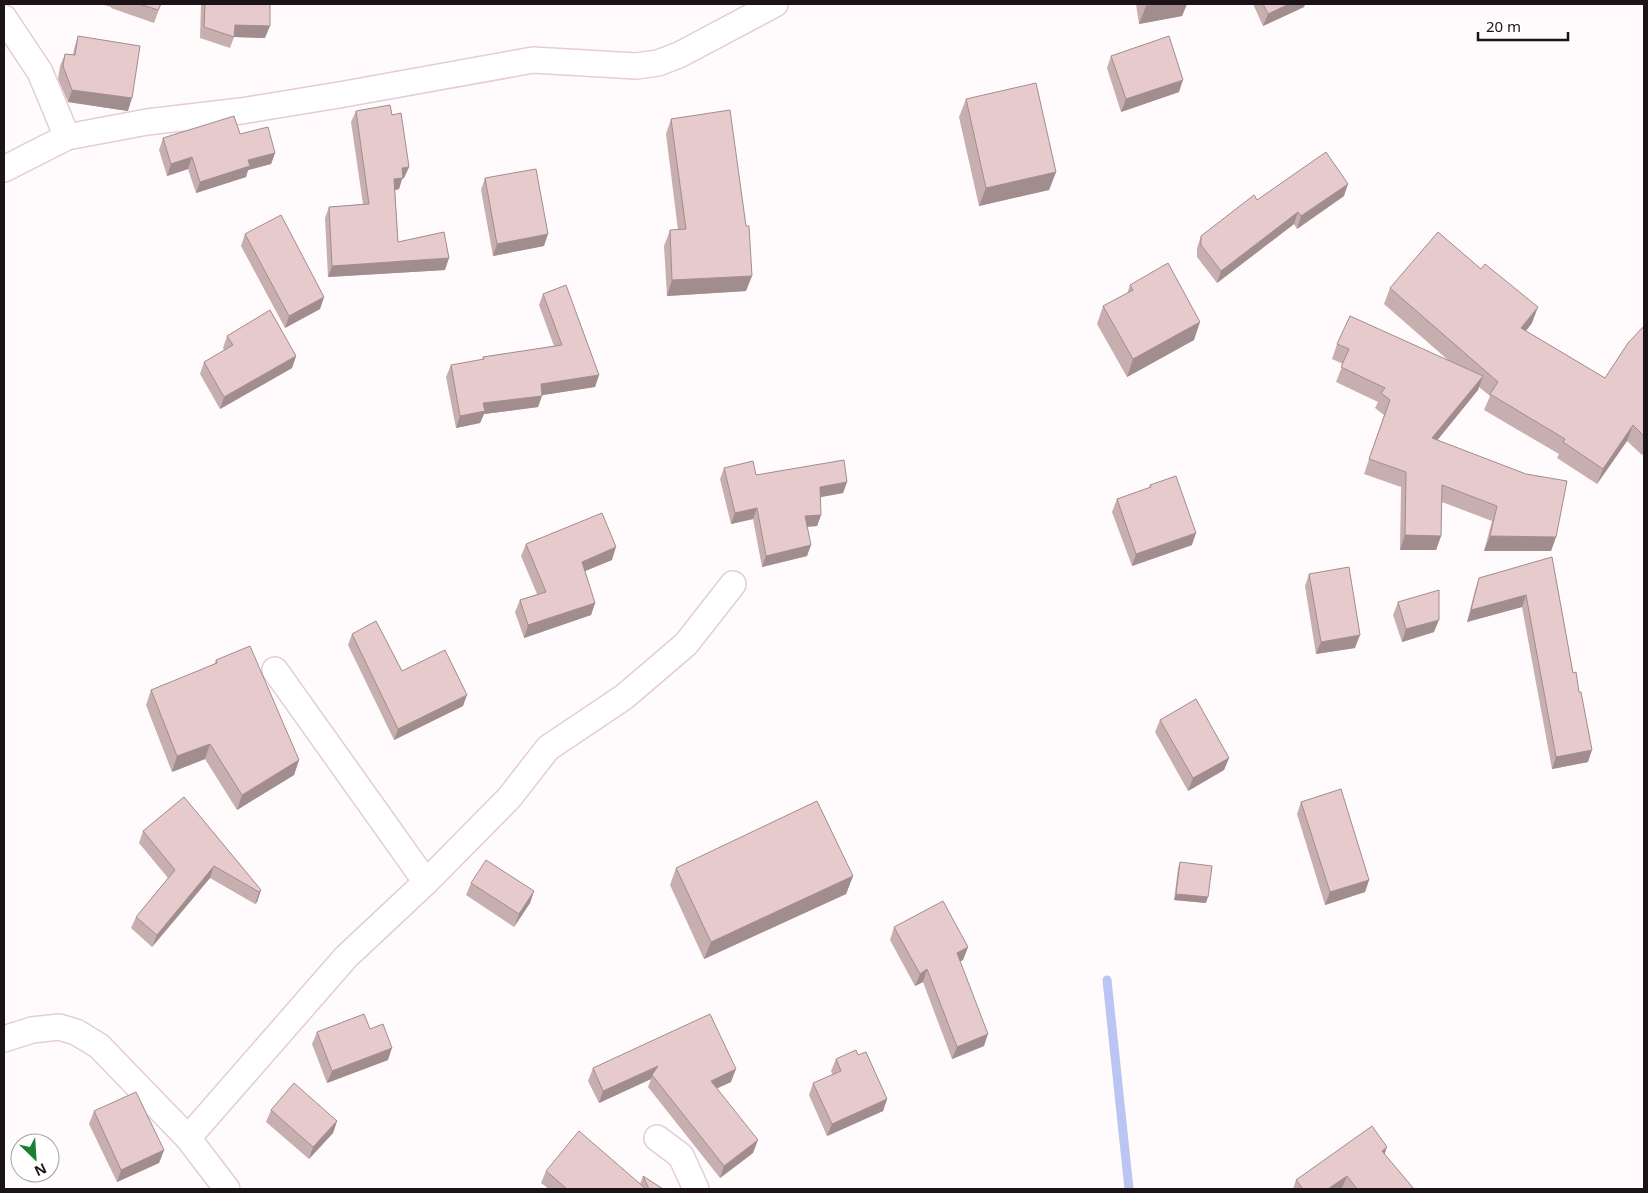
<svg xmlns="http://www.w3.org/2000/svg" width="1648" height="1193" font-family="'Noto Sans',sans-serif">
	<rect width="100%" height="100%" fill="#fffafc"/>
	<g fill="none" stroke-linecap="round" stroke-linejoin="round">
		<!-- stream -->
		<path stroke="#bbc5f2" stroke-width="9" d="M1107,980L1129,1189"/>
		<defs>
			<g id="minor">
				<path d="M4,18L40,72L67,137"/>
				<path d="M4,169L67,137L147,122L241,111L339,95L533,60L636,66L658,63L679,55L775,4"/>
				<path d="M275,670L426,882"/>
				<path d="M4,1039L32,1030L59,1027L76,1032L99,1046L188,1138L227,1189"/>
				<path d="M188,1138L346,957L426,882L509,798L548,748L624,697L686,644L733,584"/>
				<path d="M657,1138L681,1156L696,1189"/>
			</g>
		</defs>
		<!-- minor casing -->
		<use href="#minor" stroke="#e4ccda" stroke-width="28"/>
		<!-- minor -->
		<use href="#minor" stroke="#fff" stroke-width="25"/>
	</g>
	<!-- wall -->
	<g fill="#c7aeaf">
		<path d="M101,4H161L154,23L111,8V7Z"/>
		<path d="M201,4H270L265,38L234,37L230,48L200,38Z"/>
		<path d="M1136,4H1187L1182,16L1139,24Z"/>
		<path d="M1253,4H1305L1304,7L1263,26Z"/>
		<path d="M78,36L128,111L68,102L58,79L60,66L65,54L73,55L74,49Z"/>
		<path d="M1111,56L1179,92L1121,112L1107,68Z"/>
		<path d="M966,99L1056,172L1049,190L979,206L959,117Z"/>
		<path d="M356,111L392,115L409,167L404,178L402,179L399,189L395,190L398,242L445,270L328,277L325,218L329,207L363,204L351,122Z"/>
		<path d="M671,119L746,291L667,296L664,246L670,230H678L666,134Z"/>
		<path d="M240,134L275,153L271,164L248,170L246,177L196,193L188,169L167,176L159,150L163,138Z"/>
		<path d="M485,178L544,246L493,256L481,190Z"/>
		<path d="M1344,196L1297,229L1294,224L1217,283L1197,257V248L1201,236L1257,200Z"/>
		<path d="M245,234L324,297L320,309L285,328L241,246Z"/>
		<path d="M1130,285L1194,340L1127,377L1097,324L1103,306L1127,294Z"/>
		<path d="M1390,288L1532,323L1526,331L1605,378L1644,326V452L1642,455L1627,441L1597,484L1557,458L1559,454L1484,410L1490,396L1479,387L1478,390L1437,440L1556,537L1551,551H1484L1492,521L1442,502L1441,536L1436,550H1400L1401,487L1364,474L1384,415L1375,408L1378,402L1336,382L1343,364L1332,359L1337,344L1448,360L1384,304Z"/>
		<path d="M543,294L599,375L595,387L542,395L538,407L484,414L480,423L456,428L446,377L451,365L482,360L483,357L554,346L539,305Z"/>
		<path d="M227,336L296,356L292,368L220,409L200,374L204,362L224,350L223,348Z"/>
		<path d="M724,468L756,475L847,482L843,493L820,497L821,515L817,526L807,527V556L762,567L753,519L731,524L720,479Z"/>
		<path d="M1150,485L1192,545L1132,566L1112,512L1117,499L1149,488Z"/>
		<path d="M526,544L612,560L585,571L595,603L591,615L524,638L515,612L520,600L537,594L521,556Z"/>
		<path d="M1552,557L1573,673L1579,692L1588,762L1552,769L1522,607L1467,622L1475,590L1479,578Z"/>
		<path d="M1309,574L1355,648L1316,654L1305,586Z"/>
		<path d="M1398,602L1434,632L1402,642L1393,615Z"/>
		<path d="M352,634L402,671L463,706L394,740L348,645Z"/>
		<path d="M216,660L299,760L294,775L237,810L205,759L172,772L146,705L151,690L214,665Z"/>
		<path d="M1160,720L1229,758L1224,770L1188,791L1155,732Z"/>
		<path d="M184,797L261,890L257,902L255,904L210,878L152,947L131,928L136,917L168,878L139,843L143,831Z"/>
		<path d="M1301,802L1369,880L1365,892L1325,905L1297,814Z"/>
		<path d="M1180,862L1206,903L1174,900L1178,868Z"/>
		<path d="M676,868L853,876L846,894L704,959L670,885Z"/>
		<path d="M471,883L534,891L530,903L514,927L466,895Z"/>
		<path d="M894,927L968,947L963,960L960,961L984,1046L952,1059L923,982L915,986L890,940Z"/>
		<path d="M317,1032L388,1060L327,1083L312,1044Z"/>
		<path d="M858,1055L887,1099L883,1111L827,1136L809,1095L813,1083L833,1075L831,1071L836,1059Z"/>
		<path d="M593,1068L731,1082L717,1088L753,1153L720,1178L648,1087L651,1079L599,1103L588,1081Z"/>
		<path d="M271,1110L337,1121L333,1133L309,1159L266,1122Z"/>
		<path d="M94,1111L164,1150L159,1163L117,1182L89,1124Z"/>
		<path d="M1384,1154L1414,1189H1343L1342,1188L1341,1189H1293L1296,1180Z"/>
		<path d="M546,1171L640,1184L643,1176L663,1189H549L541,1183Z"/>
	</g>
	<!-- shaded-wall -->
	<g fill="#a28d8e">
		<path d="M1159,4H1187L1182,16L1139,24L1146,6Z"/>
		<path d="M1289,4H1305L1304,7L1263,26L1268,14Z"/>
		<path d="M235,25L270,26L265,38L234,37Z"/>
		<path d="M1183,80L1179,92L1121,112L1126,99Z"/>
		<path d="M72,90L132,98L128,111L68,102Z"/>
		<path d="M275,153L271,164L248,170L246,177L196,193L200,182L248,160Z"/>
		<path d="M192,157L188,169L167,176L171,164Z"/>
		<path d="M409,167L404,178L402,179L399,189L390,191L394,179L402,168Z"/>
		<path d="M1056,172L1049,190L979,206L986,188Z"/>
		<path d="M1348,184L1344,196L1297,229L1301,216Z"/>
		<path d="M1298,212L1294,224L1217,283L1221,271Z"/>
		<path d="M548,234L544,246L493,256L497,244Z"/>
		<path d="M449,258L445,270L328,277L332,266Z"/>
		<path d="M752,276L746,291L667,296L672,280Z"/>
		<path d="M324,297L320,309L285,328L289,316Z"/>
		<path d="M1538,307L1532,323L1515,344L1521,328Z"/>
		<path d="M1200,322L1194,340L1127,377L1133,359Z"/>
		<path d="M296,356L292,368L220,409L224,397Z"/>
		<path d="M599,375L595,387L537,396L541,384Z"/>
		<path d="M1483,376L1478,390L1427,453L1432,438Z"/>
		<path d="M542,396L538,407L484,414L480,423L456,428L460,416L483,403Z"/>
		<path d="M1633,425L1627,441L1597,484L1603,469Z"/>
		<path d="M847,482L843,493L816,498L820,487Z"/>
		<path d="M757,508L753,519L731,524L735,513Z"/>
		<path d="M821,515L817,526L801,527L805,516Z"/>
		<path d="M1196,533L1192,545L1132,566L1136,554Z"/>
		<path d="M1405,535L1441,536L1436,550H1400Z"/>
		<path d="M1490,536L1556,537L1551,551H1484Z"/>
		<path d="M811,545L807,556L762,567L766,556Z"/>
		<path d="M616,547L612,560L578,574L582,562Z"/>
		<path d="M1526,595L1522,607L1467,622L1471,610Z"/>
		<path d="M595,603L591,615L524,638L528,625Z"/>
		<path d="M1439,620L1434,632L1402,642L1406,629Z"/>
		<path d="M1360,635L1355,648L1316,654L1321,642Z"/>
		<path d="M467,695L463,706L394,740L398,729Z"/>
		<path d="M210,744L205,759L172,772L177,756Z"/>
		<path d="M1592,750L1588,762L1552,769L1556,757Z"/>
		<path d="M1229,758L1224,770L1188,791L1193,778Z"/>
		<path d="M299,760L294,775L237,810L242,795Z"/>
		<path d="M214,866L210,878L152,947L157,935Z"/>
		<path d="M853,876L846,894L704,959L711,942Z"/>
		<path d="M1369,880L1365,892L1325,905L1330,892Z"/>
		<path d="M261,890L257,902L255,904L259,892Z"/>
		<path d="M534,891L530,903L514,927L519,914Z"/>
		<path d="M1176,894L1208,897L1206,903L1174,900Z"/>
		<path d="M968,947L963,960L952,966L957,953Z"/>
		<path d="M927,969L923,982L915,986L920,974Z"/>
		<path d="M988,1034L984,1046L952,1059L957,1047Z"/>
		<path d="M392,1048L388,1060L327,1083L332,1071Z"/>
		<path d="M658,1066L651,1079L599,1103L603,1091Z"/>
		<path d="M736,1069L731,1082L707,1093L711,1081Z"/>
		<path d="M887,1099L883,1111L827,1136L832,1124Z"/>
		<path d="M337,1121L333,1133L309,1159L313,1147Z"/>
		<path d="M758,1140L753,1153L720,1178L724,1166Z"/>
		<path d="M1387,1147L1383,1159L1382,1151Z"/>
		<path d="M164,1150L159,1163L117,1182L121,1170Z"/>
		<path d="M1347,1176L1342,1188L1341,1189H1328Z"/>
	</g>
	<!-- building -->
	<g fill="#e7cacb" stroke="#a28d8e">
		<path d="M139,4H161L158,10Z"/>
		<path d="M205,4H270V26L235,25L234,37L204,27Z"/>
		<path d="M1146,4H1159L1146,6Z"/>
		<path d="M1263,4H1289L1268,14Z"/>
		<path d="M78,36L140,46L132,98L72,90L63,66L65,54L75,55Z"/>
		<path d="M1169,36L1183,80L1126,99L1111,56Z"/>
		<path d="M1036,83L1056,172L986,188L966,99Z"/>
		<path d="M390,105L392,115L401,113L409,167L402,168L403,178L394,179L398,242L444,232L449,258L332,266L329,207L369,204L356,111Z"/>
		<path d="M730,110L746,226H749L752,276L672,280L670,230L686,229L671,119Z"/>
		<path d="M234,116L240,134L268,127L275,153L248,160L250,166L200,182L192,157L171,164L163,138Z"/>
		<path d="M1326,152L1348,184L1301,216L1298,212L1221,271L1201,245V236L1254,195L1257,200Z"/>
		<path d="M536,169L548,234L497,244L485,178Z"/>
		<path d="M281,215L324,297L289,316L245,234Z"/>
		<path d="M1438,232L1481,269L1485,264L1538,307L1521,328L1605,378L1628,343L1644,326V436L1633,425L1603,469L1563,442L1565,439L1490,394L1498,382L1390,288Z"/>
		<path d="M1168,263L1200,322L1133,359L1103,306L1133,290L1130,285Z"/>
		<path d="M566,285L599,375L541,384L542,396L483,403L485,411L460,416L451,365L484,359L483,357L562,345L543,294Z"/>
		<path d="M270,310L296,356L224,397L204,362L233,345L227,336Z"/>
		<path d="M1350,316L1483,376L1432,438L1526,474L1567,481L1556,537L1490,536L1497,506L1442,485L1441,536L1405,535L1406,472L1369,459L1390,400L1381,393L1385,388L1341,367L1349,349L1337,344Z"/>
		<path d="M844,460L847,482L820,487L821,515L805,516L811,545L766,556L757,508L735,513L724,468L753,461L756,475Z"/>
		<path d="M1176,476L1196,533L1136,554L1117,499L1151,487L1150,485Z"/>
		<path d="M602,513L616,547L582,562L595,603L528,625L520,600L546,592L526,544Z"/>
		<path d="M1552,557L1573,673L1576,672L1579,692H1581L1592,750L1556,757L1526,595L1471,610L1479,578Z"/>
		<path d="M1349,567L1360,635L1321,642L1309,574Z"/>
		<path d="M1439,590V620L1406,629L1398,602Z"/>
		<path d="M376,621L402,671L445,650L467,695L398,729L352,634Z"/>
		<path d="M250,646L299,760L242,795L210,744L177,756L151,690L217,663L216,660Z"/>
		<path d="M1196,699L1229,758L1193,778L1160,720Z"/>
		<path d="M1341,789L1369,880L1330,892L1301,802Z"/>
		<path d="M184,797L261,890L259,892L214,866L157,935L136,917L175,870L143,831Z"/>
		<path d="M817,801L853,876L711,942L676,868Z"/>
		<path d="M486,860L534,891L519,914L471,883Z"/>
		<path d="M1180,862L1212,866L1208,897L1176,894Z"/>
		<path d="M943,901L968,947L957,953L988,1034L957,1047L927,969L920,974L894,927Z"/>
		<path d="M364,1014L370,1029L383,1024L392,1048L332,1071L317,1032Z"/>
		<path d="M710,1014L736,1069L711,1081L758,1140L724,1166L652,1075L658,1066L603,1091L593,1068Z"/>
		<path d="M856,1050L858,1055L866,1052L887,1099L832,1124L813,1083L841,1071L836,1059Z"/>
		<path d="M294,1083L337,1121L313,1147L271,1110Z"/>
		<path d="M136,1092L164,1150L121,1170L94,1111Z"/>
		<path d="M1372,1126L1387,1147L1382,1151L1414,1189H1357L1347,1176L1328,1189H1303L1296,1180Z"/>
		<path d="M579,1131L646,1189H567L546,1171Z"/>
		<path d="M643,1176L663,1189H649Z"/>
	</g>
	<!-- border -->
	<rect width="1648" height="1193" fill="none" stroke="#1b1318" stroke-width="10"/>
	<!-- north arrow -->
	<g transform="translate(35 1158) rotate(155)"><circle r="24" fill="#ffffff" stroke="#a4a1a3"/>
	<path d="M0-4L9 19L0 12L-9 19Z" fill="#1b8034"/>
	<text y="-8" font-size="14" font-weight="bold" text-anchor="middle" fill="#1b1318">N</text>
	</g>
	<!-- scale -->
	<path d="M1478 32v8h90v-8" fill="none" stroke="#1b1318" stroke-width="2.5"/>
	<text x="1486" y="32" font-size="15" fill="#1b1318" stroke="#ffffff" stroke-width="4" paint-order="stroke">20 m</text>
</svg>
